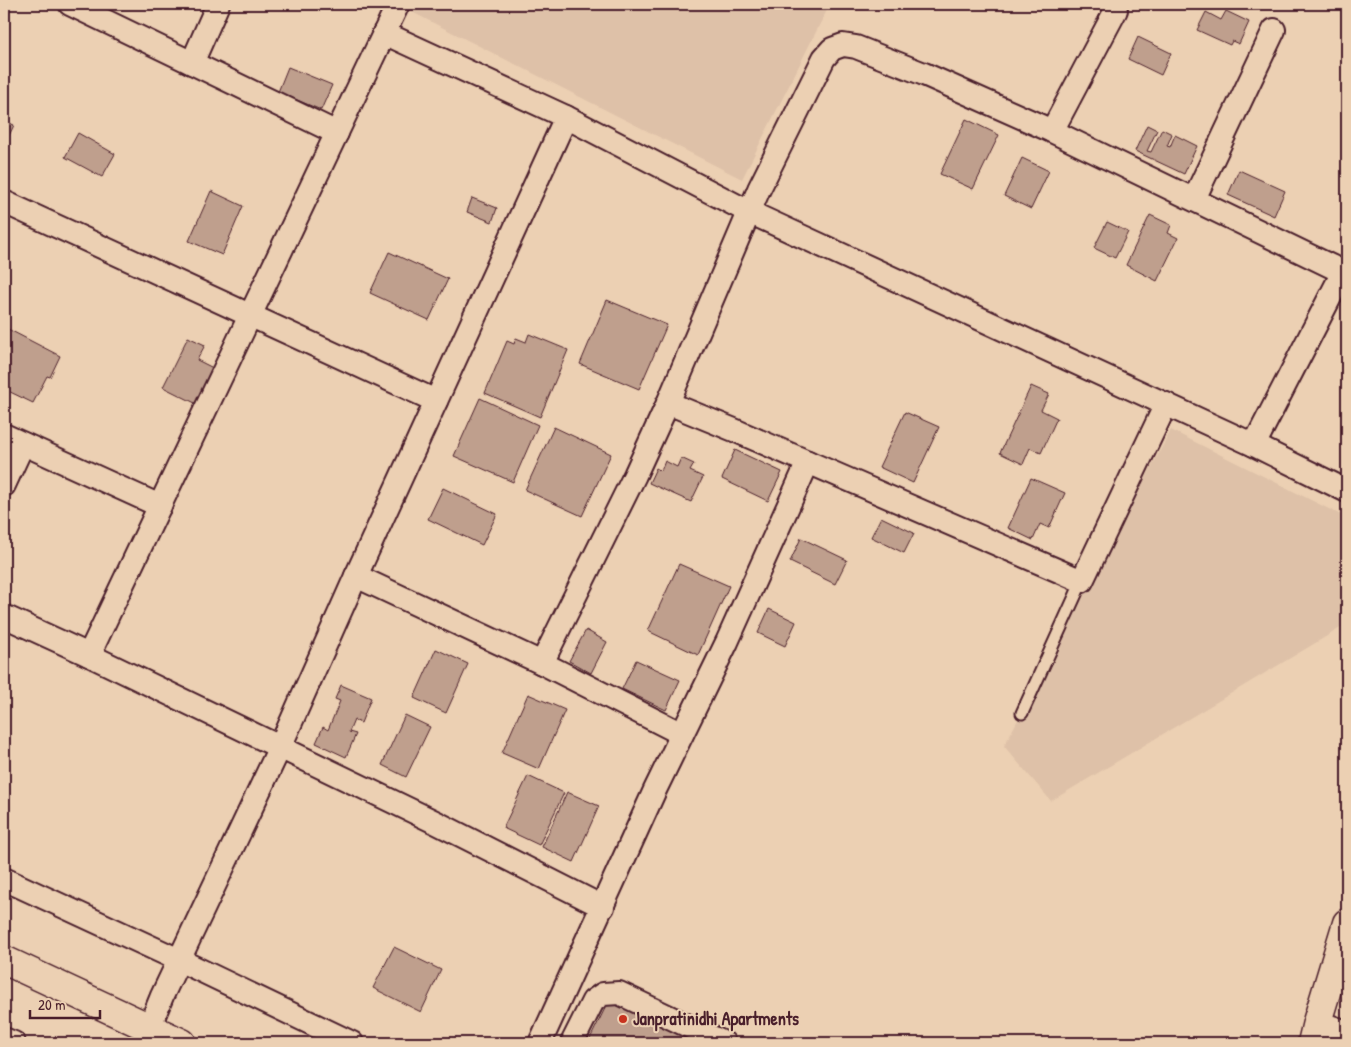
<svg xmlns="http://www.w3.org/2000/svg" width="1351" height="1047" font-family="'Patrick Hand',sans-serif">
	<rect width="100%" height="100%" fill="#ecd0b3"/>
	<filter id="ink" filterUnits="userSpaceOnUse"><feTurbulence type="fractalNoise" baseFrequency=".02" numOctaves="2"/><feDisplacementMap in="SourceGraphic" scale="10" xChannelSelector="R" yChannelSelector="G"/><feConvolveMatrix kernelMatrix="1 2 1 2 8 2 1 2 1" color-interpolation-filters="sRGB"/></filter>
	<g filter="url(#ink)">
		<!-- built -->
		<g fill="#dec1a8">
			<path d="M411,4H830L742,179L408,10Z"/>
			<path d="M1171,430L1347,518V624L1051,801L1004,746Z"/>
		</g>
		<!-- building -->
		<g fill="#bf9f8d" stroke="#4a1f2b">
			<path d="M1226,11L1249,22L1239,44L1232,41L1230,45L1197,30L1206,12L1221,20Z"/>
			<path d="M1138,37L1171,53L1161,75L1128,59Z"/>
			<path d="M288,67L332,85L321,110L278,92Z"/>
			<path d="M966,119L999,135L973,189L940,174Z"/>
			<path d="M5,121L14,125L4,146V123Z"/>
			<path d="M1147,125L1157,130L1147,151L1151,152L1162,129L1172,134L1167,146L1170,147L1175,135L1197,146L1184,174L1135,151Z"/>
			<path d="M78,133L115,154L102,177L65,157Z"/>
			<path d="M1022,158L1049,171L1031,209L1004,196Z"/>
			<path d="M1239,170L1285,191L1274,216L1228,195Z"/>
			<path d="M211,191L243,206L222,255L189,241Z"/>
			<path d="M472,198L497,208L492,222L467,212Z"/>
			<path d="M1150,215L1171,225L1168,233L1178,238L1157,281L1126,265Z"/>
			<path d="M1107,222L1128,232L1115,258L1094,248Z"/>
			<path d="M389,252L448,279L429,320L370,293Z"/>
			<path d="M607,300L667,325L639,389L580,364Z"/>
			<path d="M4,327L60,356L50,377L47,376L33,403L4,389Z"/>
			<path d="M529,334L568,350L540,417L485,393L507,341L514,344L516,338L526,342Z"/>
			<path d="M188,337L205,345L197,360L215,369L197,404L163,387Z"/>
			<path d="M1031,386L1049,394L1041,410L1057,418L1041,453L1030,448L1023,464L1000,453Z"/>
			<path d="M480,398L538,425L513,482L454,456Z"/>
			<path d="M905,412L939,427L913,483L879,467Z"/>
			<path d="M554,427L611,454L582,516L525,490Z"/>
			<path d="M735,450L782,472L768,501L722,479Z"/>
			<path d="M681,458L694,464L690,471L703,477L691,502L649,483L656,468L661,471L665,461L677,467Z"/>
			<path d="M1031,478L1065,493L1049,528L1040,524L1033,540L1008,528Z"/>
			<path d="M443,488L497,514L482,545L428,519Z"/>
			<path d="M881,517L914,533L904,553L871,537Z"/>
			<path d="M801,538L847,560L835,584L790,562Z"/>
			<path d="M679,564L729,586L698,655L648,631Z"/>
			<path d="M769,609L796,622L785,646L758,633Z"/>
			<path d="M586,630L607,642L591,673L569,661Z"/>
			<path d="M436,649L468,664L446,713L414,698Z"/>
			<path d="M636,660L680,680L666,710L622,689Z"/>
			<path d="M341,685L371,698L361,723L354,720L349,732L356,734L346,757L316,743L323,727L328,730L340,701L335,699Z"/>
			<path d="M528,694L565,710L539,769L502,753Z"/>
			<path d="M405,715L430,727L406,777L382,765Z"/>
			<path d="M528,776L564,793L539,845L503,828Z"/>
			<path d="M567,792L599,806L574,862L542,847Z"/>
			<path d="M394,947L441,970L421,1012L373,988Z"/>
			<path d="M609,1000L686,1037L683,1043H588Z"/>
		</g>
		<g fill="none" stroke-linecap="round" stroke-linejoin="round">
			<defs>
				<path id="lane" d="M1022,713L1082,581"/>
				<g id="street">
					<path d="M70,4L337,133"/>
					<path d="M384,33L566,117L749,212L1254,445L1347,491"/>
					<path d="M192,63L218,4"/>
					<path d="M1052,131L1116,10"/>
					<path d="M1194,199L1274,30"/>
					<path d="M4,202L436,401"/>
					<path d="M668,403L734,430L1082,581L1166,404"/>
					<path d="M4,435L160,506"/>
					<path d="M4,485L23,444"/>
					<path d="M356,576L542,663L682,734"/>
					<path d="M4,616L89,655L437,823L603,907"/>
					<path d="M89,655L398,4"/>
					<path d="M542,663L635,475L668,403L759,189L824,58L832,49L843,45L856,47L924,74L1052,131L1343,272L1254,445"/>
					<path d="M4,879L179,960L352,1043"/>
					<path d="M1317,1022L1347,1032"/>
					<path d="M4,1039L14,1043"/>
					<path d="M145,1043L149,1028L162,996L280,747L356,576L566,117"/>
					<path d="M540,1043L655,790L727,642L808,462"/>
					<path d="M572,1043L593,1001L603,994L619,993L724,1043"/>
				</g>
				<g id="secondary">
					<path d="M4,960L182,1043"/>
					<path d="M1312,1043L1317,1022L1347,923"/>
				</g>
			</defs>
			<!-- lane casing -->
			<use href="#lane" stroke="#4a1f2b" stroke-width="15"/>
			<!-- street casing -->
			<use href="#street" stroke="#4a1f2b" stroke-width="26"/>
			<!-- secondary casing -->
			<use href="#secondary" stroke="#4a1f2b" stroke-width="31"/>
			<!-- lane -->
			<use href="#lane" stroke="#ecd0b3" stroke-width="11"/>
			<!-- street -->
			<use href="#street" stroke="#ecd0b3" stroke-width="22"/>
			<!-- secondary -->
			<use href="#secondary" stroke="#ecd0b3" stroke-width="28"/>
		</g>
	</g>
	<!-- markers -->
	<circle fill="#c8321e" stroke="#ecd0b3" stroke-width="2" cx="623" cy="1019" r="5"/>
	<g text-anchor="middle" stroke-width="4" stroke-linejoin="round" paint-order="stroke">
		<!-- poi labels -->
		<g font-size="18" font-weight="bold" fill="#4a1f2b" stroke="#ecd0b3" text-anchor="start">
			<text x="633" y="1025">Janpratinidhi Apartments</text>
		</g>
	</g>
	<!-- margin -->
	<rect width="1351" height="1047" fill="none" stroke="#ecd0b3" stroke-width="20"/>
	<rect x="10" y="10" width="1331" height="1027" fill="none" stroke="#4a1f2b" stroke-width="2" filter="url(#ink)"/>
	<!-- scale -->
	<path d="M30 1010v8h70v-8" fill="none" stroke="#4a1f2b" stroke-width="2.5"/>
	<text x="38" y="1010" font-size="15" fill="#4a1f2b" stroke="#ecd0b3" stroke-width="4" paint-order="stroke">20 m</text>
</svg>
